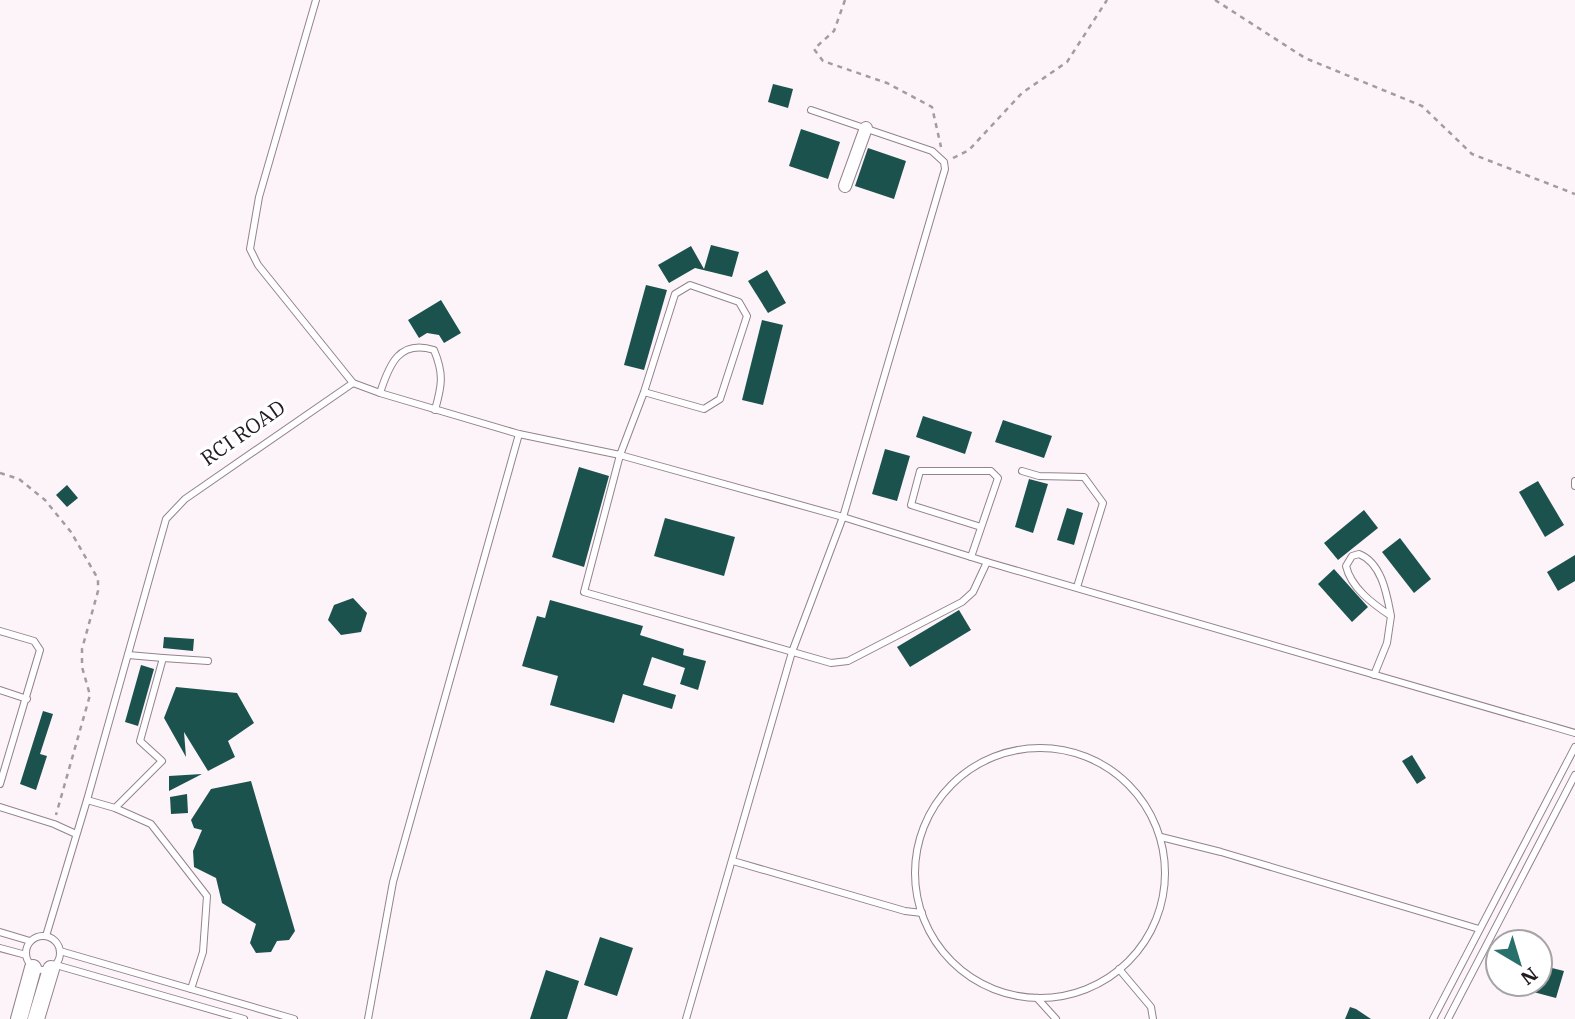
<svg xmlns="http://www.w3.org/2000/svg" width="1575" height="1019" font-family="'IBM Plex Serif',serif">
	<rect width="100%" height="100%" fill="#fcf4f9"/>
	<!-- building -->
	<g fill="#1c524e">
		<path d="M773,84L793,89L788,108L768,102Z"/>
		<path d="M801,129L840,142L828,179L789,166Z"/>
		<path d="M868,148L906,161L894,199L855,186Z"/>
		<path d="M711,245L739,252L732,277L695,268L669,283L658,265L691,246L704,269Z"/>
		<path d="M767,270L786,303L768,313L748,281Z"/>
		<path d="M646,285L667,290L644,370L624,365Z"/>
		<path d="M441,300L461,333L444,343L439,335L427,333L419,338L408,320Z"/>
		<path d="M762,320L783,325L763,405L742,400Z"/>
		<path d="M923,416L972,432L965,454L916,437Z"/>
		<path d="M1003,420L1052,436L1044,458L995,442Z"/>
		<path d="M885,449L910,456L897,501L872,494Z"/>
		<path d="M579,467L609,476L584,567L552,557Z"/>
		<path d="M1029,479L1048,484L1033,533L1015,527Z"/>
		<path d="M1538,481L1564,525L1545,537L1519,492Z"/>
		<path d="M67,485L78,498L67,507L56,495Z"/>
		<path d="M1067,508L1083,513L1074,545L1057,540Z"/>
		<path d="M1364,510L1378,528L1338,560L1324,543Z"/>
		<path d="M665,518L735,537L724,576L654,556Z"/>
		<path d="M1400,538L1431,579L1414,593L1382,552Z"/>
		<path d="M1575,555V581L1558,591L1547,572Z"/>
		<path d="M1334,569L1368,607L1352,622L1318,584Z"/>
		<path d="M353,598L367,613L361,632L341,635L328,620L334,605Z"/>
		<path d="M550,600L643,626L640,635L684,649L683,655L706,661L698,690L680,684L685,668L652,657L643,685L676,695L672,709L623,694L614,723L550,705L558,676L522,666L537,616L545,618Z"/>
		<path d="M959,610L971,630L910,667L897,647Z"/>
		<path d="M164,637L194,639L193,651L163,648Z"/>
		<path d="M141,665L154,669L138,726L125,722Z"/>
		<path d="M176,687L237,693L254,723L228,741L235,757L208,771L184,732L186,757L164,718Z"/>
		<path d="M43,711L53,714L40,754L47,756L36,790L20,784Z"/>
		<path d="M1412,755L1426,778L1417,784L1402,761Z"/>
		<path d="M202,774L169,791V776Z"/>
		<path d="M251,781L295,931L289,940L277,941L271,952L256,953L250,943L256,924L222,903L216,878L194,867L193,851L202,830L194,828L191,820L211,789Z"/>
		<path d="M187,794L188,813L171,814L170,797Z"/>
		<path d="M600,937L633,948L617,996L584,985Z"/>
		<path d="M1540,965L1564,971L1556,998L1515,987V984H1540Z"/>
		<path d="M546,970L579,981L567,1019H530Z"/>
		<path d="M1350,1007L1356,1009L1371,1019H1345Z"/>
	</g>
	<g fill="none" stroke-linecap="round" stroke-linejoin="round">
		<defs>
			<g id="service">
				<path d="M316,0L259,197L250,249L258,265L353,383L380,393L519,434L620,455L843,517L987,562L1575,733"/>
				<path d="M644,392L704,409L720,399L747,316L739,302L690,285L675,294L644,392L620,455L584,592L831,663L848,661L962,602L973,592L987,562"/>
				<path d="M380,393C389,365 399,339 434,350C444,374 442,385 435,410"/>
				<path d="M1022,471L1039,476L1084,477L1103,503L1077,587"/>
				<path d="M1575,481V486"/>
				<path d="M971,557L998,478L991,471H920L911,505L981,527"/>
				<path d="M0,631L34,641L40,650L0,784"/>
				<path d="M128,655L163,658"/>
				<path d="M1374,675L1387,643L1391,616C1373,604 1351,588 1346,566L1352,556L1359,554C1382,563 1387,595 1391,616"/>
				<path d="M0,690L27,699"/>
				<circle cx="1040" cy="873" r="125"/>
				<path d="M87,800L115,808L151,824L207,896L203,952L191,989"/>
				<path d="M0,807L54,824L76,834"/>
				<path d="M115,808L162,761L140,741L163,658L208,661"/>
				<path d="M1161,837L1221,852L1479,929"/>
				<path d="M733,861L905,911L922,913"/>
				<path d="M0,932L30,941"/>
				<circle cx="43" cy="953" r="17"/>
				<path d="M46,936L87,800L166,519L185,499L353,383"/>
				<path d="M0,948L26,955"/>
				<path d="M60,951L294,1019"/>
				<path d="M56,965L244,1019"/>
				<path d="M1119,969L1151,1007L1153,1019"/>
				<path d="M1037,998L1056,1019"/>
				<path d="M368,1019L393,882L519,434"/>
				<path d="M686,1019L792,652L843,517L945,169L944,162L932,151L811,110"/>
				<path d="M1433,1019L1575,747"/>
				<path d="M1448,1019L1575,775"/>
			</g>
			<path id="minor" d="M845,186L866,128"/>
			<g id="tertiary">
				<path d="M19,1019L33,968"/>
				<path d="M36,1019L51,969"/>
			</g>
		</defs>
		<!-- service casing -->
		<use href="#service" stroke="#94828d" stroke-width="8"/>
		<!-- minor casing -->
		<use href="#minor" stroke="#94828d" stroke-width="14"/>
		<!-- tertiary casing -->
		<use href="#tertiary" stroke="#94828d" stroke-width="18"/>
		<!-- path -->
		<g stroke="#a39ba0" stroke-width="2.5" stroke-dasharray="5 5" stroke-linecap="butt">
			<path d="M845,0L834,31L814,49L823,61L887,83L932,107L941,147"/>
			<path d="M1215,0L1305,58L1422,106L1472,154L1575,194"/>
			<path d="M953,158L969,150L1022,93L1067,62L1107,0"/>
			<path d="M0,473L19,479L45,500L71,532L98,579V591L82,649V667L90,695L56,815"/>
		</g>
		<!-- service -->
		<use href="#service" stroke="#fff" stroke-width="6"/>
		<!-- minor -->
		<use href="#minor" stroke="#fff" stroke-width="12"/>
		<!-- tertiary -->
		<use href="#tertiary" stroke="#fff" stroke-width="16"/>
	</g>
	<g text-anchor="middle" stroke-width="7" stroke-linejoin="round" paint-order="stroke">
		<!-- street labels -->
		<g font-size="21" fill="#231b20" stroke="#fff">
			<text transform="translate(243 433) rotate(-35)" y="7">RCI ROAD</text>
		</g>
	</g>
	<!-- north arrow -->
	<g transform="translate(1519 963) rotate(142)"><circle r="33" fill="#ffffff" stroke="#a7a4a6" stroke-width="2"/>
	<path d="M0-5L12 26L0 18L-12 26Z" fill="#27706b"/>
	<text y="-10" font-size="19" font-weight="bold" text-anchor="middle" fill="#231b20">N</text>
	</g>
</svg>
